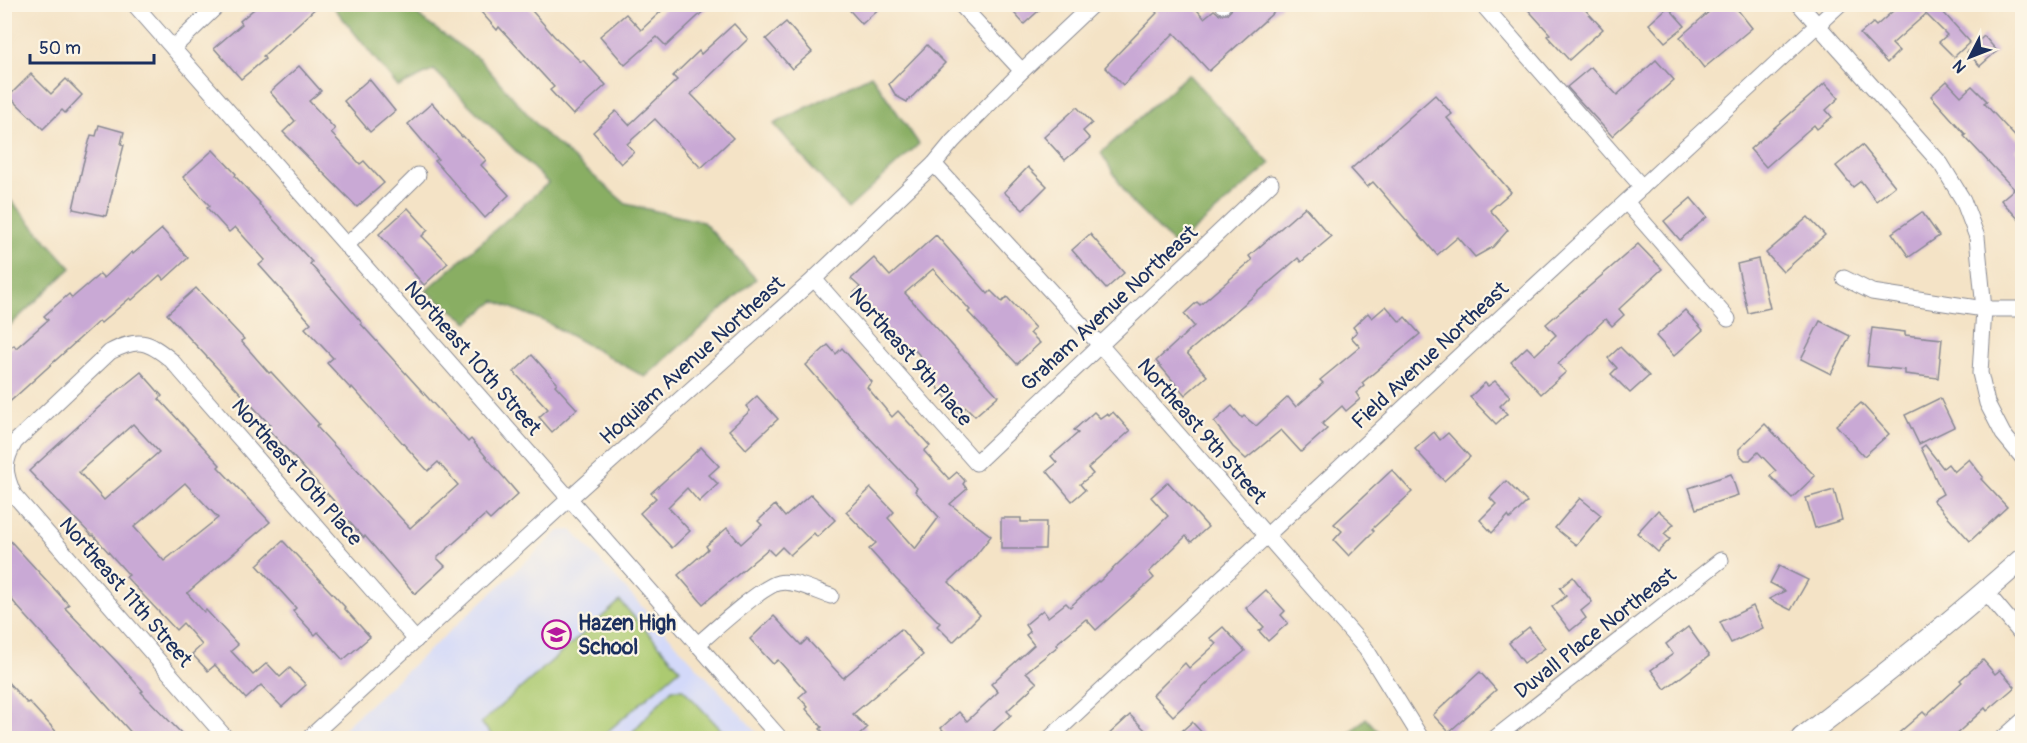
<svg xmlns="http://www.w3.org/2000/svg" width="2027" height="743" font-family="Pangolin,sans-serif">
	<rect width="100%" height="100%" fill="#fcf5e5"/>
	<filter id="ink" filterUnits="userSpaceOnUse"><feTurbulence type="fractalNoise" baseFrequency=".0167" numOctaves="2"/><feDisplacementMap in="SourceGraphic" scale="12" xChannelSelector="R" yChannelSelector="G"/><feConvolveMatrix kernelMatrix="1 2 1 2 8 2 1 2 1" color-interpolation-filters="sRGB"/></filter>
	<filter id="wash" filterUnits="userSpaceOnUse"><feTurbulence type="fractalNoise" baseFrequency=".008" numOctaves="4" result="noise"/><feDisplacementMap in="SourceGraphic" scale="24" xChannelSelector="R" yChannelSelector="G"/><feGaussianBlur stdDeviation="1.35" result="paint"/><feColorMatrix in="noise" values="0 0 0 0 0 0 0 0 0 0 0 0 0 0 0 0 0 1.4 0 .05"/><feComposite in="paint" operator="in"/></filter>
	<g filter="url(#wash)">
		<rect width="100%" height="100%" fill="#f4e3c6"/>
		<!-- built -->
		<path fill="#d3d9f9" d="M572,530L762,738H333L559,531Z"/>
		<!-- green -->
		<g fill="#acca71" stroke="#647c68" stroke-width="1.5">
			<path d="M620,601L680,669L600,738H495L481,723Z"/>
			<path d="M672,689H683L729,738H627Z"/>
		</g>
		<!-- forest -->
		<g fill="#89ae63" stroke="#526e60" stroke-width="1.5">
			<path d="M332,5H409L423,20L480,60L544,133L626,204L703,222L756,279L645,377L546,322L495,301L468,322L426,291L548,183L434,70L398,87Z"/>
			<path d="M1188,74L1270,164L1176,246L1132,203L1101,153Z"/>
			<path d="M871,75L919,144L848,209L774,124Z"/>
			<path d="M5,194L71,268L5,330H4Z"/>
			<path d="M1366,718L1384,738H1344Z"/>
		</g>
		<g id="blocks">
			<!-- building -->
			<g fill="#c9a9d5" fill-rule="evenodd">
				<path d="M260,4H320L263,56L265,59L241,79L214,48L242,24L240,21Z"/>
				<path d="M474,4H526L554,36L581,62L583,60L606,85L573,115L550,90L554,87L499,27L497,30Z"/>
				<path d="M669,4H711L666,46L657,37L625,65L600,36L626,14L641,30Z"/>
				<path d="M844,4H884L862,24Z"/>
				<path d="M1006,4H1046L1024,24Z"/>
				<path d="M1149,4H1192L1204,18L1214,10L1219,14H1227L1231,10L1233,4H1283L1209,71L1174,33L1123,85L1105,67L1157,13Z"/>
				<path d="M1523,4H1580L1603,29L1569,60L1547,36L1550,34Z"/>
				<path d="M1718,4H1733L1752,28L1704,68L1680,37Z"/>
				<path d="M1901,4H1950L1943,12L1970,42L1954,57L1939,42L1947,35L1926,14L1892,44L1899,51L1887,63L1860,34L1873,23L1876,26Z"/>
				<path d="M1668,7L1685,26L1665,42L1649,24Z"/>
				<path d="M786,22L812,52L792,69L766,39Z"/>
				<path d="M734,24L748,39L691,94L733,138L701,168L655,119L627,144L634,152L621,164L593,132L616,111L629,125L677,80L673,76L699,51L701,54Z"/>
				<path d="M1984,36L1997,51L1980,66L1967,52Z"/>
				<path d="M927,45L945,63L907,102L896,96L889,84Z"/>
				<path d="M1656,60L1674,80L1612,136L1567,87L1591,67L1617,95Z"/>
				<path d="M299,66L321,91L309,101L335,129L331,133L360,164L364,161L384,183L357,207L283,132L295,121L270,92Z"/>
				<path d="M31,74L51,94L66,79L82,95L65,113L62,110L43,129L9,96Z"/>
				<path d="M369,79L395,111L370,132L344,101Z"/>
				<path d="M1947,81L1961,96L1972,86L1987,101L1984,103L2022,144L2016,150L2022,157V223L2001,200L2014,189L1964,136L1966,135L1931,96Z"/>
				<path d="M1825,83L1839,98L1826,110L1832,117L1817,129L1814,125L1766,167L1750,149Z"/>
				<path d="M1435,95L1452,114L1447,118L1511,192L1490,210L1508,230L1493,247L1475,257L1458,237L1437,255L1373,182L1367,187L1351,169Z"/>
				<path d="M432,103L462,137L463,136L486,160L481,165L509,195L485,218L435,161L438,159L408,124Z"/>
				<path d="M1077,107L1092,123L1083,131L1090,139L1065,160L1044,137Z"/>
				<path d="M99,125L124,132L121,144L124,145L106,216L73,209L83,164L91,135L96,136Z"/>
				<path d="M1862,145L1895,186L1876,201L1861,181L1853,187L1836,166Z"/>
				<path d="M213,150L236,174L235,176L260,203L259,204L312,262L310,264L336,293L362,323L361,324L468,442L471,439L518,494L490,520L485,515L437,558L445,566L415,594L365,536L364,538L342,514L344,512L267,428L270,425L167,314L196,288L244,339L241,341L269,373L271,372L319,424L316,426L410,528L458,485L438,462L428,471L352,387L351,389L327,363L333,358L305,328L311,323L259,265L265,260L235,227L229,232L207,208L210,206L183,177Z"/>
				<path d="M1028,167L1047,186L1023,210L1004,192Z"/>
				<path d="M1691,198L1707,217L1680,240L1664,221Z"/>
				<path d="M1305,207L1331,237L1301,262L1298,258L1187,353L1207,376L1185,395L1156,361L1194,326L1184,314L1197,302L1200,305L1252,260L1249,256Z"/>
				<path d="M408,208L428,230L422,236L448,263L424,285L379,234Z"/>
				<path d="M1922,212L1939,236L1909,257L1892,233Z"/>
				<path d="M1808,217L1825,235L1783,272L1766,253Z"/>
				<path d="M162,229L188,258L164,280L160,275L132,300L130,298L101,323L99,321L4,407V353L14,345L16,348L48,320L44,316L69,294L72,298L100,274L104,278L132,252L133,254Z"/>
				<path d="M1090,234L1124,273L1106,289L1072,250Z"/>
				<path d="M936,235L988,294L991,291L1002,302L1007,297L1035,328L1030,333L1040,343L1017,364L968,312L970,310L933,269L905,293L998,396L975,416L966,407L959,414L931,379L936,374L915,350L909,355L878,323L881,321L854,293L860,287L851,279L874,258L890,276Z"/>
				<path d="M1638,244L1662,269L1619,309L1624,315L1612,326L1606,319L1604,320L1558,364L1566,372L1541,394L1511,362L1527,347L1535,355L1556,335L1546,324Z"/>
				<path d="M1758,259L1770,308L1748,313L1737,264Z"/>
				<path d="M1386,306L1400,322L1405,317L1420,334L1362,383L1364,386L1356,393L1360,399L1346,411L1342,406L1322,424L1327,429L1301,452L1281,430L1246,459L1233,447L1214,422L1232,406L1242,418L1244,416L1256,426L1288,397L1296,407L1323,383L1320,380L1360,347L1351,337L1357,332L1353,327L1368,313L1372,318Z"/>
				<path d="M1685,310L1703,330L1674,356L1656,336Z"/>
				<path d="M1820,321L1850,336L1831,374L1801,359Z"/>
				<path d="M1872,328L1905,332V335L1942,339L1938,378L1905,374V370L1867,366Z"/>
				<path d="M828,345L836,354L842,348L872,382L867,387L892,417L898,411L930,446L924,451L949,479L957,472L965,481L963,484L967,489L950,504L991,536L973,559L949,582L980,615L953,642L937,626L940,623L896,579L869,549L876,543L846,512L871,488L894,512L888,518L915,549L939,517L915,491L917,488L862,430L806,365Z"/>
				<path d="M1620,347L1649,376L1630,393L1611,374L1617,368L1608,358Z"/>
				<path d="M532,355L557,383L555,385L577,409L552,432L539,417L548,409L514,372Z"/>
				<path d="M141,372L162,396L159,399L220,465L218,467L270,522L187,593L204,612L206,610L238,645L231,651L253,675L267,663L280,677L290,668L306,685L282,707L261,685L246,699L215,665L208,671L192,654L202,645L183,623L176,630L126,577L129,575L93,535L92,536L29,471L110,397ZM133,424L159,452L104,500L79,472ZM185,483L218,518L164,561L134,527Z"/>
				<path d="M1495,381L1510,396L1500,406L1507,414L1496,424L1470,397L1485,383L1488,386Z"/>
				<path d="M757,396L778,419L746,449L729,430L750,411L746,406Z"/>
				<path d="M1940,398L1954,427L1919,444L1905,415Z"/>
				<path d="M1861,403L1889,434L1864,456L1836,425Z"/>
				<path d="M1094,412L1100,418L1106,414L1109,416L1113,412L1130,431L1088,468L1093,474L1080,484L1085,490L1072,501L1047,471L1057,463L1051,456L1078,433L1074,430Z"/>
				<path d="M1765,424L1815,476L1792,498L1770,476L1776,471L1758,452L1750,460H1745L1739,454V449Z"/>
				<path d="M1434,432L1440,440L1448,433L1470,457L1444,481L1415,449Z"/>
				<path d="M1925,445L1943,468L1948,464L1954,472L1969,459L1983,477L1981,479L2007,507L1970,541L1933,500L1943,494L1921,448Z"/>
				<path d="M701,447L719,466L709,475L718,484L699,502L687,488L668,507L690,531L672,548L640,513L656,498L651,493Z"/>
				<path d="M1392,470L1412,492L1372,529L1374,531L1349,556L1334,540L1342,531L1334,524Z"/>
				<path d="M1731,474L1738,495L1696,509L1689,488Z"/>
				<path d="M1506,481L1527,502L1510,519L1508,516L1492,533L1480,520L1496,504L1490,498Z"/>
				<path d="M1168,482L1208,527L1191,542L1186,536L1149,572L1154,578L1096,630L1086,619L1056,644L1058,646L1026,672L1037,683L1007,711L1011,715L986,738H950L941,728L959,712L967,721L998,692L991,684L1034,645L1026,635L1030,632L1025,625L1043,610L1048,617L1066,603L1070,607L1098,581L1099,582L1168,516L1151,497Z"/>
				<path d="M1834,490L1842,520L1815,528L1806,498Z"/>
				<path d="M811,494L835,520L817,537L814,533L790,555L782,547L774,555L768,549L703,604L678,575L708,549L706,546L727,528L741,544L762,525L758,521L775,505L785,517Z"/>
				<path d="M1580,498L1601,515L1576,545L1555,528Z"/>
				<path d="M1658,510L1674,524L1664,534L1670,539L1658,552L1637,533Z"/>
				<path d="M1001,518H1021V522H1046L1045,549H1001Z"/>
				<path d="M4,534L69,605L65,608L118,663L143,691L141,692L186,738H136L17,606L4,590Z"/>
				<path d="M283,541L345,607L344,608L370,637L343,660L318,632L315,635L293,611L296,608L257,565Z"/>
				<path d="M1779,566L1808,580L1791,610L1769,599L1785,591L1770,583Z"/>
				<path d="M1573,577L1592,602L1581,611L1586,618L1570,631L1552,607L1566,596L1560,588Z"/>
				<path d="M1266,590L1285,611L1281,615L1288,623L1268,641L1259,631L1264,627L1246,608Z"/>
				<path d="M1753,606L1763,628L1731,643L1720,622Z"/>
				<path d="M774,616L801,645L807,639L843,678L901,629L923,655L853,714L867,728L856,738H830L820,729L822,727L806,709L808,707L799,697L806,691L778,660L773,664L750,639Z"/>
				<path d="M1223,627L1245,651L1218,673L1173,716L1153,695L1185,663L1189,668L1216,644L1210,638Z"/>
				<path d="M1529,627L1545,648L1524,663L1509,643Z"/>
				<path d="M1688,627L1709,656L1665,689L1651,670L1673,654L1666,644Z"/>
				<path d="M1983,660L1995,674L2000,670L2015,687L1987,711L1985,708L1952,738H1893L1923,712L1926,715L1962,682L1960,680Z"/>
				<path d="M1480,672L1496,690L1449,732L1433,715Z"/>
				<path d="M4,678L27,703L29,702L62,738H9L4,734Z"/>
				<path d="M1130,715L1147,732L1140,738H1105Z"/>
				<path d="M1192,722L1207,738H1174Z"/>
			</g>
		</g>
	</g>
	<g filter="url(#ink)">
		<use href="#blocks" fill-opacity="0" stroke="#888992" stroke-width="1.5"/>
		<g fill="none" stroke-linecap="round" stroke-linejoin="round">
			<defs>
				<g id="street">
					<path d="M134,4L780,738"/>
					<path d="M960,4L1022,71"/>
					<path d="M1223,4V5"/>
					<path d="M1482,4L1642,187"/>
					<path d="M1799,4L1941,164L1963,200L1977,237L1984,309L1980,373L1987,403L2003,434L2022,457"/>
					<path d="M173,48L219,4"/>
					<path d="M934,164L1100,345L1366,649L1421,738"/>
					<path d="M1626,202L1728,319"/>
					<path d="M346,246L418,175"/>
					<path d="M1844,278L1872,292L1984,309H2022"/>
					<path d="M814,279L976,463L1271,183"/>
					<path d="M1986,592L2022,635"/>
					<path d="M697,645C713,631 761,587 778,583C793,579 817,592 831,596"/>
					<path d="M226,738L14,495C4,472 3,463 15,442L110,352C138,338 147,340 171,360L416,640"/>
					<path d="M309,738L569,499L814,279L934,164L953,141L1022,71L1093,4"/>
					<path d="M1050,738L1473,343L1840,4"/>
					<path d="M1495,738L1721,560"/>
					<path d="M2003,738L2022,721"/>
				</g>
				<path id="secondary" d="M1802,738C1877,681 1952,622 2022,559"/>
			</defs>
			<!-- street casing -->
			<use href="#street" stroke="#888992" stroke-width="17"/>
			<!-- secondary casing -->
			<use href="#secondary" stroke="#888992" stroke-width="23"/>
			<!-- street -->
			<use href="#street" stroke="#fff" stroke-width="15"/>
			<!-- secondary -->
			<use href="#secondary" stroke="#fff" stroke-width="21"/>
		</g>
	</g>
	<!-- icons -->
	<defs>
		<symbol id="school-ring" viewBox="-11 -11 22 22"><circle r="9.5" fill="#fcf5e5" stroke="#b5179e" stroke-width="1.5"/><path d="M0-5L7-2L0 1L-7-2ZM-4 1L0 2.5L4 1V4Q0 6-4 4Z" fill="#b5179e"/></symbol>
	</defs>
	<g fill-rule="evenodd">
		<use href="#school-ring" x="540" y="618" width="33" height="33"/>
	</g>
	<g text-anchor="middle" stroke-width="4.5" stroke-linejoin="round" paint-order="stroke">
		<!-- street labels -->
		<g font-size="21" fill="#1b2f5e" stroke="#fcf5e5">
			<text transform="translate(1109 308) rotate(-43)" y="7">Graham Avenue Northeast</text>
			<text transform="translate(1430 355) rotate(-43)" y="7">Field Avenue Northeast</text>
			<text transform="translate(911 357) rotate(49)" y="7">Northeast 9th Place</text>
			<text transform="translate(473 358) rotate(49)" y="7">Northeast 10th Street</text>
			<text transform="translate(692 360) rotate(-42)" y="7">Hoquiam Avenue Northeast</text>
			<text transform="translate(1202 431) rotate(49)" y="7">Northeast 9th Street</text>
			<text transform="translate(297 472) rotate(49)" y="7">Northeast 10th Place</text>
			<text transform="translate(126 592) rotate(49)" y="7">Northeast 11th Street</text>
			<text transform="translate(1595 633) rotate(-38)" y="7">Duvall Place Northeast</text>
		</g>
		<!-- poi labels -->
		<g font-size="21" font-weight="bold" fill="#1b2f5e" stroke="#fcf5e5" text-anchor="start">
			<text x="578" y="630">Hazen High<tspan x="578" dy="24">School</tspan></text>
		</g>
	</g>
	<!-- margin -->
	<rect width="2027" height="743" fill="none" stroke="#fcf5e5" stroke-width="24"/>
	<!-- north arrow -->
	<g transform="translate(1970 57) rotate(228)" stroke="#fcf5e5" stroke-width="4.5" paint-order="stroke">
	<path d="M0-4.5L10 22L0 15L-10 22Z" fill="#1b2f5e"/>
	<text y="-9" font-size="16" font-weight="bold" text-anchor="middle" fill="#1b2f5e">N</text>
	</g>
	<!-- scale -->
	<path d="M30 54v9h124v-9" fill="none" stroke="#1b2f5e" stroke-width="3"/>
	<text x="39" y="54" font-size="18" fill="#1b2f5e" stroke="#fcf5e5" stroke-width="4.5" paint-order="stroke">50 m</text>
</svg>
